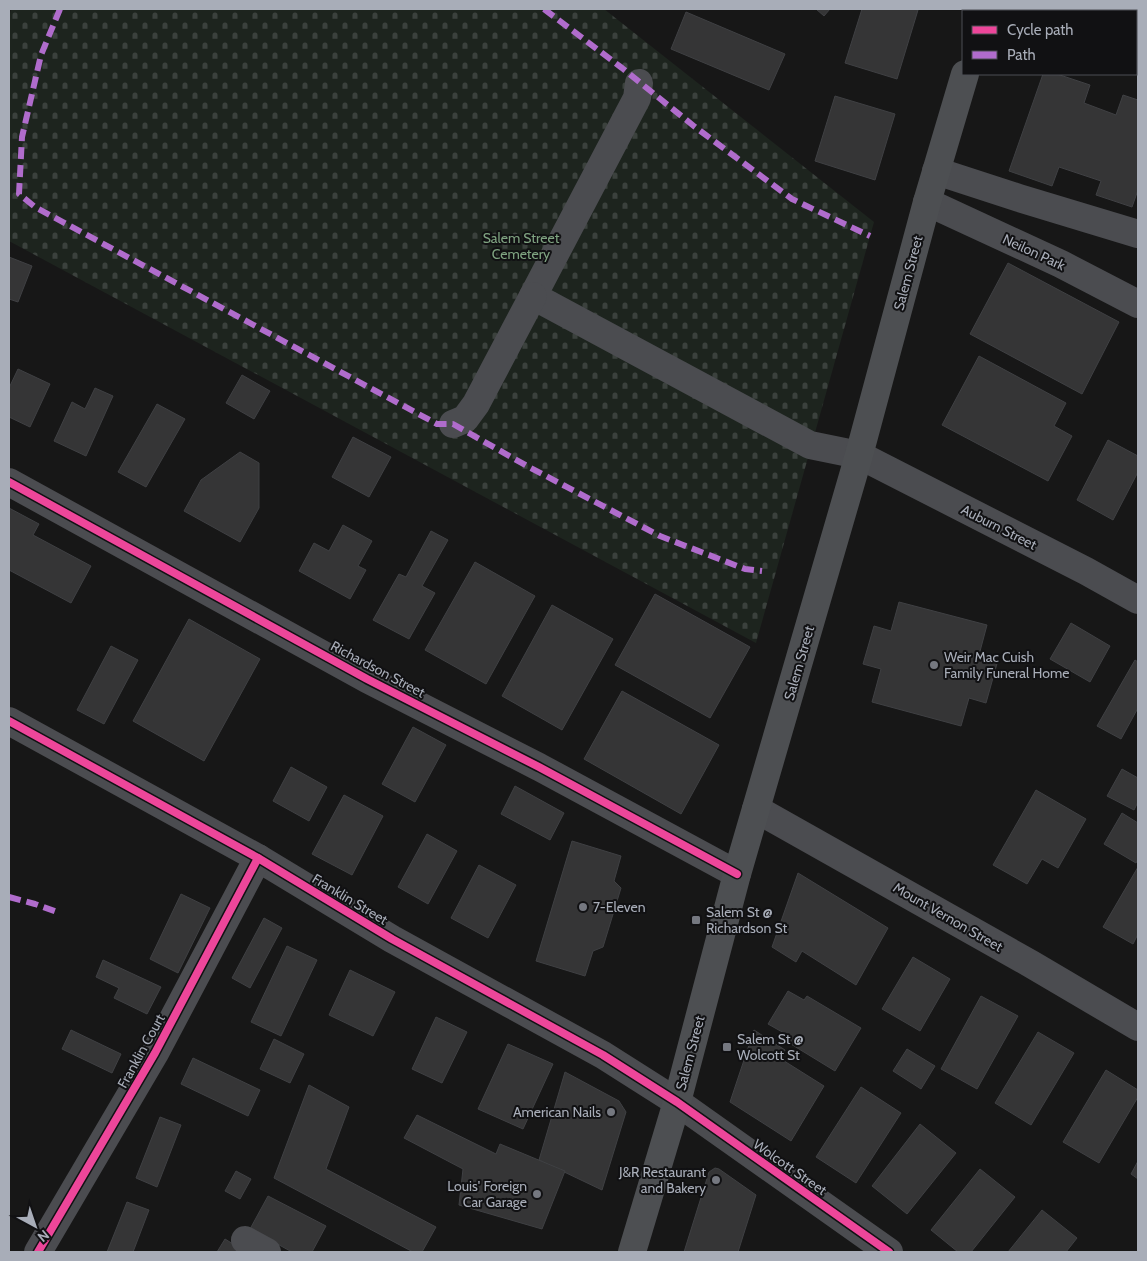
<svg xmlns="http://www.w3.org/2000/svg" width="1147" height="1261" font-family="Cabin,sans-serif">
	<defs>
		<pattern id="cemetery-stones" width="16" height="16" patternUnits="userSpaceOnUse" patternTransform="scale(1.25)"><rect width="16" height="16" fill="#1d241e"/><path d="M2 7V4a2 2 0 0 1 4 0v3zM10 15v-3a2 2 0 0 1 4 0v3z" fill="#3b413d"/></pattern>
	</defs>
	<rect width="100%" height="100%" fill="#171717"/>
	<!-- cemetery -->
	<path fill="url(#cemetery-stones)" d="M11,9H604L874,222L756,643L9,241V18Z"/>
	<!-- building -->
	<g fill="#353536" stroke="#3f4043">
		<path d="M816,9H830L824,16Z"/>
		<path d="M862,9H913L918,10L897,79L845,63Z"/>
		<path d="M1049,9H1109L1115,11H1048Z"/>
		<path d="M686,12L785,54L769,90L671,49Z"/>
		<path d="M1136,20L1138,21V28L1136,34Z"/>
		<path d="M1043,74H1057L1090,85L1084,103L1116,115L1123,95L1138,100V190L1132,207L1096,195L1101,181L1059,167L1052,186L1009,171Z"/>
		<path d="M835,96L895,114L875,180L815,161Z"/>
		<path d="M9,257L32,266L18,302L9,299Z"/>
		<path d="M1008,263L1119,322L1082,394L970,334Z"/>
		<path d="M979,356L1066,403L1054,426L1072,436L1048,481L942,425Z"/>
		<path d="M18,369L50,384L30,427L9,417V388Z"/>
		<path d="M242,375L270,391L254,419L226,403Z"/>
		<path d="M95,388L113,396L86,456L54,441L72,402L85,409Z"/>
		<path d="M157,404L185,419L146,487L118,472Z"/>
		<path d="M353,437L391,457L369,497L332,477Z"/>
		<path d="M1108,440L1138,456V472L1113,520L1077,500Z"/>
		<path d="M240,452L259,463V508L240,542L184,511L201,480Z"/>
		<path d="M9,508L39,524L33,535L91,566L71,603L9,570Z"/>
		<path d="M343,525L372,541L358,566L366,570L350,599L299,571L314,543L329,551Z"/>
		<path d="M431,531L448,540L422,586L435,593L409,639L373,620L399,574L406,577Z"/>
		<path d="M475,562L535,596L486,684L425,650Z"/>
		<path d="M655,594L750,647L710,718L615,665Z"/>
		<path d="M899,602L987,625L979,655L998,660L986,703L969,698L961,726L872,702L881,669L863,664L874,626L891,631Z"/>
		<path d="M552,605L613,639L562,730L502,696Z"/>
		<path d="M189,619L260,659L204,761L133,721Z"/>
		<path d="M1071,623L1110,646L1090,682L1050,659Z"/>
		<path d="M111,646L138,660L104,724L77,710Z"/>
		<path d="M1135,660L1138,662V708L1121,739L1097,726Z"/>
		<path d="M622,691L719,745L681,814L584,759Z"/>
		<path d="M413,727L446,745L415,802L382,784Z"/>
		<path d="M291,767L327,787L309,821L273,801Z"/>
		<path d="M1122,769L1138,778V802L1134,810L1107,796Z"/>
		<path d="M515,786L564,813L550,840L501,814Z"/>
		<path d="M1036,790L1086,819L1058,868L1042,859L1027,884L993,865Z"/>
		<path d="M344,795L383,816L352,875L312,854Z"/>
		<path d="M1122,813L1138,823V859L1136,863L1104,844Z"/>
		<path d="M427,834L457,851L428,904L398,887Z"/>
		<path d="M572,841L621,856L614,881L621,888L603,947L593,951L585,976L536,961Z"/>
		<path d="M479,865L516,885L488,938L451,918Z"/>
		<path d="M1138,867V934L1133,944L1103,927Z"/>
		<path d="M798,873L888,928L856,985L802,951L796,962L772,947Z"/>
		<path d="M181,894L210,908L178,973L150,959Z"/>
		<path d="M264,918L282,928L250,988L232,978Z"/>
		<path d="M287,946L317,960L281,1036L251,1022Z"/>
		<path d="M913,957L950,979L920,1031L882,1009Z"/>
		<path d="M103,960L161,987L147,1014L114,998L119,988L96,977Z"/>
		<path d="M350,970L395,992L373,1036L329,1015Z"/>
		<path d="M788,991L804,1000L807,996L861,1028L835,1071L781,1038L784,1033L768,1024Z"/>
		<path d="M981,996L1018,1016L977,1089L941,1069Z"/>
		<path d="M436,1017L467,1032L442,1083L412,1069Z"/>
		<path d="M71,1030L121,1054L112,1073L62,1049Z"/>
		<path d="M754,1030L785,1050L781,1059L824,1086L791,1141L730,1102Z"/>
		<path d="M1038,1032L1074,1053L1031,1125L995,1103Z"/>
		<path d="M274,1039L304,1054L290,1083L260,1069Z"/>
		<path d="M508,1044L553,1064L523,1129L478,1109Z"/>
		<path d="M907,1049L935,1066L921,1089L893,1071Z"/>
		<path d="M193,1058L260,1090L248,1116L181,1084Z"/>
		<path d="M1106,1070L1138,1090V1097L1099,1163L1063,1142Z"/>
		<path d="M565,1072L619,1101L626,1112L602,1190L539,1160Z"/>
		<path d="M309,1085L349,1107L326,1169L436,1227L422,1252H413L274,1178Z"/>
		<path d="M861,1087L901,1113L856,1183L816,1157Z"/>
		<path d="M417,1115L496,1154L500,1144L565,1171L542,1229L459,1205L463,1169L404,1138Z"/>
		<path d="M160,1117L181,1125L157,1187L136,1178Z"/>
		<path d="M920,1124L956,1153L907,1214L872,1186Z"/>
		<path d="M1138,1161V1179L1131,1174Z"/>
		<path d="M715,1168L719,1169L756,1195L738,1252H684L709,1172Z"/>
		<path d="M980,1169L1015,1197L971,1252H958L931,1230Z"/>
		<path d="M236,1171L251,1179L240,1199L225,1191Z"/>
		<path d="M268,1196L326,1226L312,1252H292L250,1229Z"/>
		<path d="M127,1202L149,1210L133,1252H107Z"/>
		<path d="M1042,1210L1077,1238L1066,1252H1008Z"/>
		<path d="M225,1239L246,1252H217Z"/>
	</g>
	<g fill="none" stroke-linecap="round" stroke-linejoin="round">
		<!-- minor -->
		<g stroke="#4b4c50" stroke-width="28">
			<path d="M639,83L637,98L533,296L810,445L859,455L1086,571L1138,600"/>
			<path d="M936,171L1019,198L1138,234"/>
			<path d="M927,202L1061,264L1138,304"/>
			<path d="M453,424L465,419L476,404L533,296"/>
			<path d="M9,482L367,679L539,767L737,874"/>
			<path d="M9,721L258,858L392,939L603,1055L677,1102L889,1252"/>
			<path d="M756,809L1031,964L1138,1027"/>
			<path d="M245,1240L267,1252"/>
			<path d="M38,1252L155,1053L258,858"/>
		</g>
		<!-- major -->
		<g stroke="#4d4f52" stroke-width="28">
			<path d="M984,11V9"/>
			<path d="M632,1252L677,1102L737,874L859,455L927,202L965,74"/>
		</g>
		<!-- quiet -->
		<g stroke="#b06ccc" stroke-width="6" stroke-dasharray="12 6" stroke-linecap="butt">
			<path d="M60,9L41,55L22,137L19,194L35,207L437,424H453L527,466L660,536L745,569L762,571"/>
			<path d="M544,9L622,68L695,127L792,199L870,236"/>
			<path d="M9,897L35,904L60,913"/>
		</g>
		<defs>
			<g id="cycleway">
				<path d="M9,482L367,679L539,767L737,874"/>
				<path d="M9,721L258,858L392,939L603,1055L677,1102L889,1252"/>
				<path d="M38,1252L155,1053L258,858"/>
			</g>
		</defs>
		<!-- cycleway casing -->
		<use href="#cycleway" stroke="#111113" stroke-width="11"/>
		<!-- cycleway -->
		<use href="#cycleway" stroke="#ed469a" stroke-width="8"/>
	</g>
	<!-- markers -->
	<g fill="#757880" stroke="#111113" stroke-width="2">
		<circle cx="934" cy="665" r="5"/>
		<circle cx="583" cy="907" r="5"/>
		<rect x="691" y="915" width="10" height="10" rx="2.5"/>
		<rect x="722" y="1042" width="10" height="10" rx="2.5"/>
		<circle cx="611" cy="1112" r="5"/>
		<circle cx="716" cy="1180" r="5"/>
		<circle cx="537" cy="1194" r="5"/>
	</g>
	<g text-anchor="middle" stroke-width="4" stroke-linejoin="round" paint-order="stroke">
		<!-- park labels -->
		<g font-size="14" fill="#7fa381" stroke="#111113">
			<text x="521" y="243">Salem Street<tspan x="521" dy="16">Cemetery</tspan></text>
		</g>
		<!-- street labels -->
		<g font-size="14" fill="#a8adb8" stroke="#111113">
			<text transform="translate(1034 252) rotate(25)" y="5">Neilon Park</text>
			<text transform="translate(908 273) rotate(-75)" y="5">Salem Street</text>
			<text transform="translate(999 527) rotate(27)" y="5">Auburn Street</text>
			<text transform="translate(799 663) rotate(-74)" y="5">Salem Street</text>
			<text transform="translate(378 669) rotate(28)" y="5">Richardson Street</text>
			<text transform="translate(350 899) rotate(31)" y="5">Franklin Street</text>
			<text transform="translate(948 917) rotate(30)" y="5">Mount Vernon Street</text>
			<text transform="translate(141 1051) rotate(-61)" y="5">Franklin Court</text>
			<text transform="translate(690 1053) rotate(-75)" y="5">Salem Street</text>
			<text transform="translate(790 1167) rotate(35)" y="5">Wolcott Street</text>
		</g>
		<!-- poi labels -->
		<g font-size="14" fill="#a8adb8" stroke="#111113" text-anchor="start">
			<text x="944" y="662">Weir Mac Cuish<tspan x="944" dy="16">Family Funeral Home</tspan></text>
			<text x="593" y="912">7-Eleven</text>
			<text x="706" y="917">Salem St @<tspan x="706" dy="16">Richardson St</tspan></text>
			<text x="737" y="1044">Salem St @<tspan x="737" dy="16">Wolcott St</tspan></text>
			<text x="601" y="1117" text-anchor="end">American Nails</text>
			<text x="706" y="1177" text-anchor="end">J&amp;R Restaurant<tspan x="706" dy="16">and Bakery</tspan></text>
			<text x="527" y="1191" text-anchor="end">Louis' Foreign<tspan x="527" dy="16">Car Garage</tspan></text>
		</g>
	</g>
	<!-- border -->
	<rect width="1147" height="1261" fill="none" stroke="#a8adb8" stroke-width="20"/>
	<!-- legend -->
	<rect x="962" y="10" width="175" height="65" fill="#111113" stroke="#4d4f55"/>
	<rect x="972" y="26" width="25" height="8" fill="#ed469a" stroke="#4d4f55"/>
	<text x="1007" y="35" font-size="15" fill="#a8adb8">Cycle path</text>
	<rect x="972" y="51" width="25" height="8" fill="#b06ccc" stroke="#4d4f55"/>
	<text x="1007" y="60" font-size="15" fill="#a8adb8">Path</text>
	<!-- north arrow -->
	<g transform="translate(35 1226) rotate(140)" stroke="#111113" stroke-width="4" paint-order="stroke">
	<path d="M0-4L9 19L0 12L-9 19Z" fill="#a8adb8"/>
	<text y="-8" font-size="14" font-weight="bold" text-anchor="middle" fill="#a8adb8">N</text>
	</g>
</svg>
